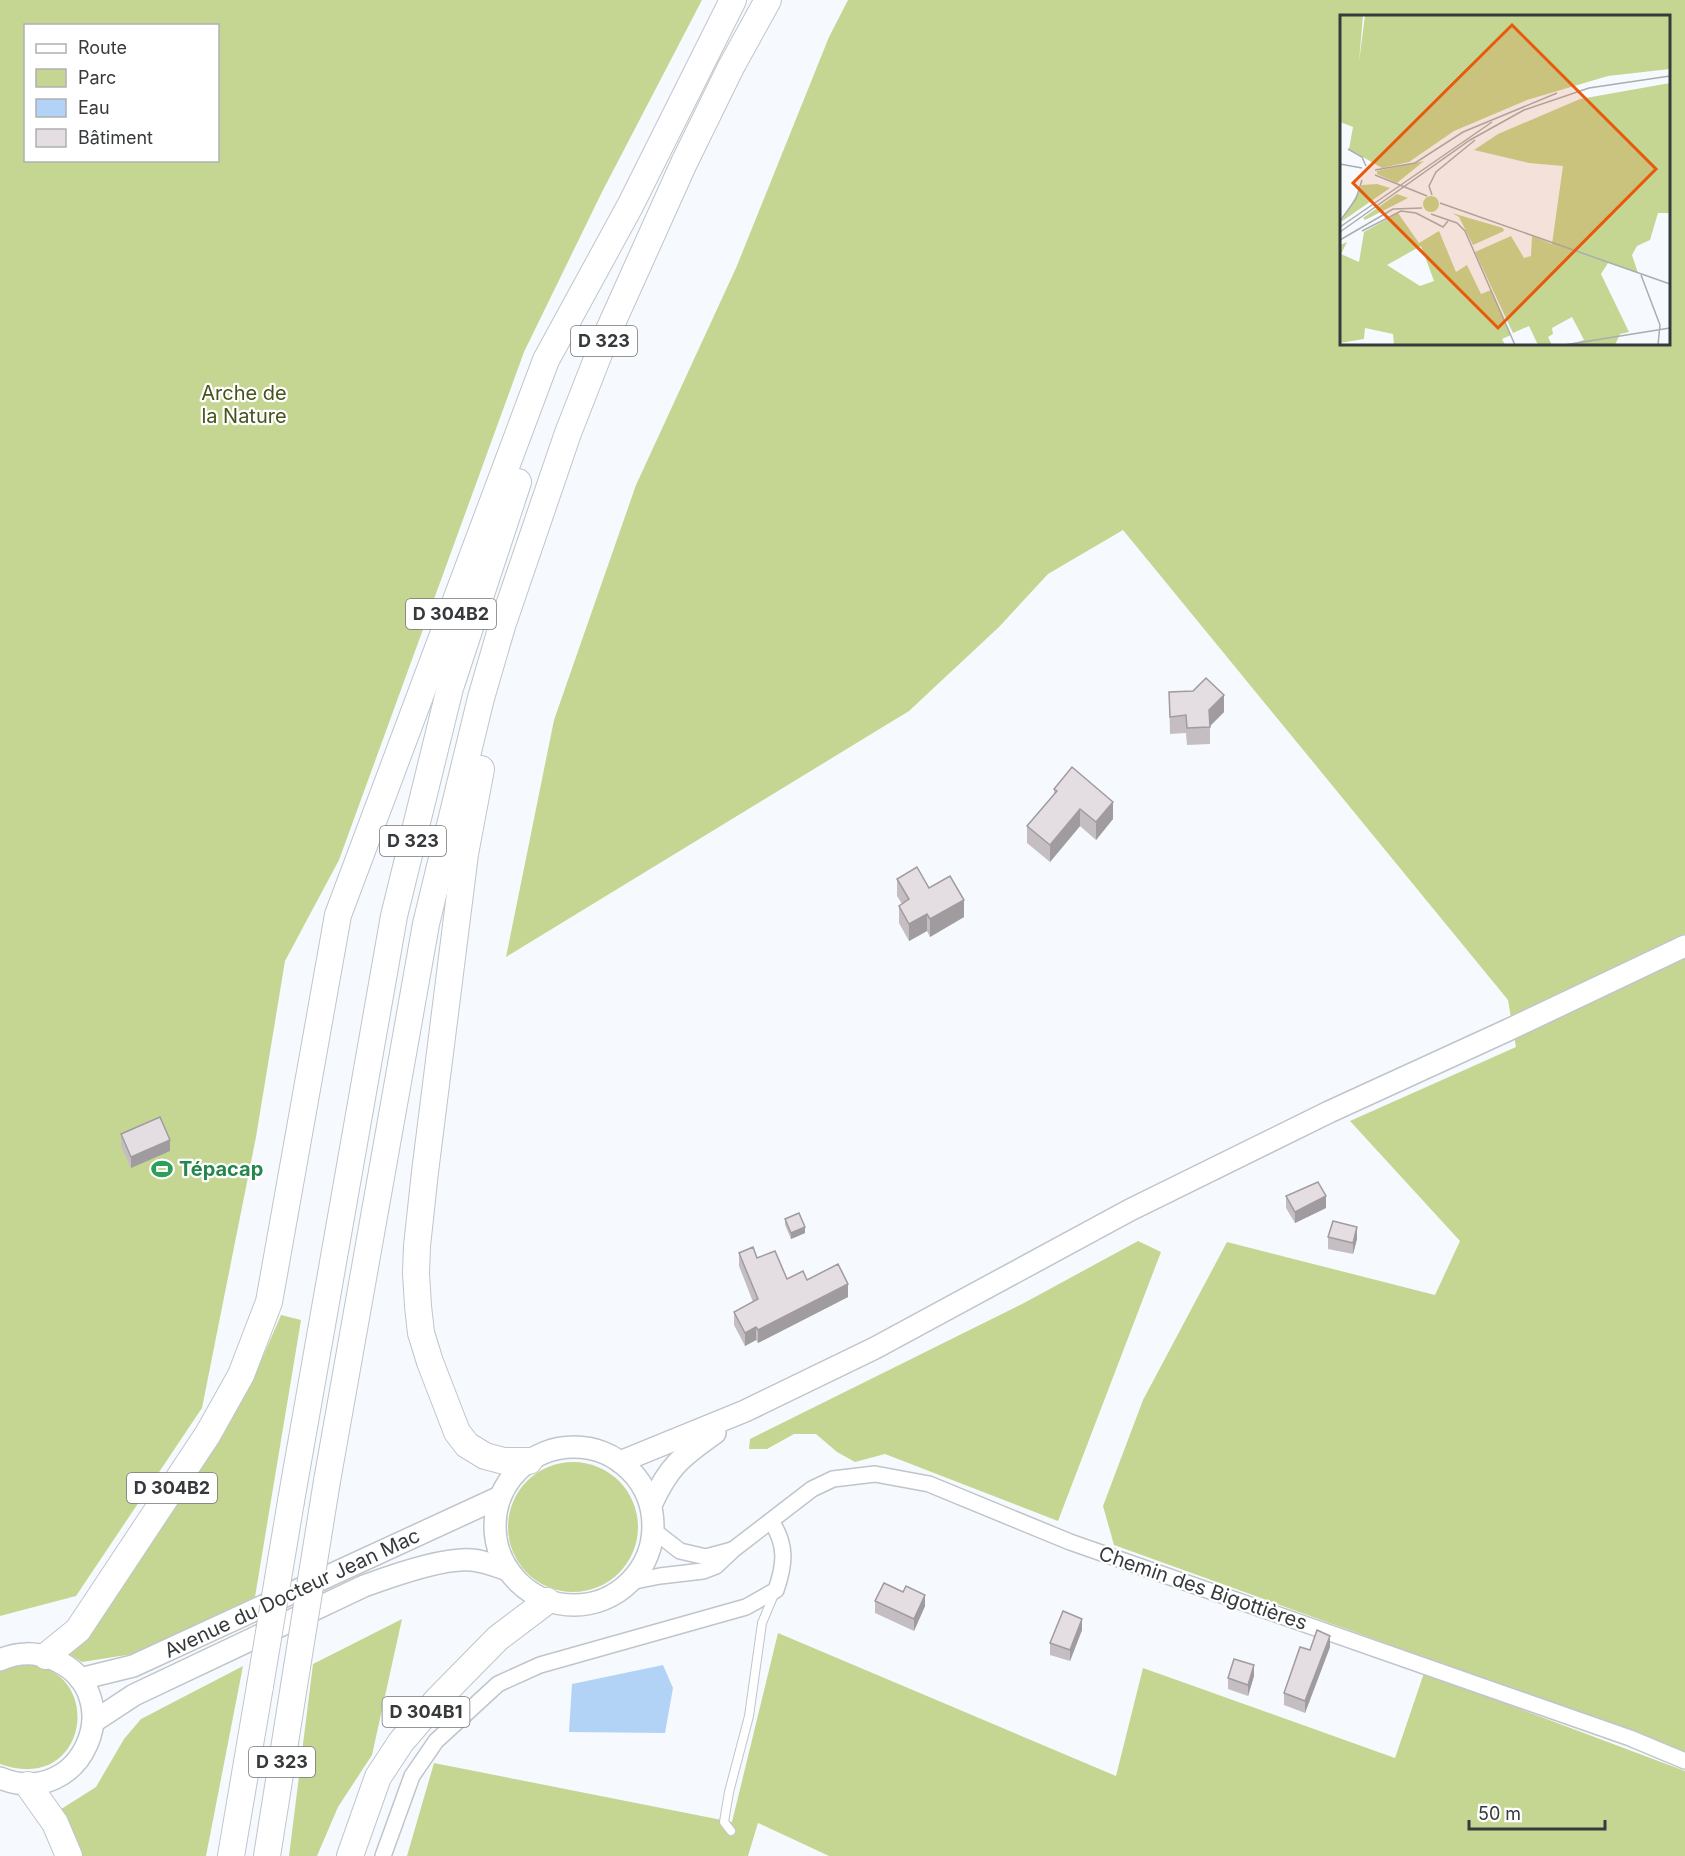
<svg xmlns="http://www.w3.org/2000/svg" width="1685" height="1856" font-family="Inter,sans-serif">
	<rect width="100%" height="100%" fill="#f6fafe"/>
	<!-- green -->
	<g fill="#c5d692" fill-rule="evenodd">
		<path d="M0,0H702L602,192L524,352L339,860L285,961L256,1137L202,1408L76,1596L0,1616ZM26,26H218V160H26Z"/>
		<path d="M848,0H1685V1753L1623,1729L1114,1545L1103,1506L1143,1400L1227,1242L1435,1295L1460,1241L1350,1121L1516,1047L1508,1000L1123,530L1048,574L999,627L909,711L506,957L554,720L636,485L736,268L829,37ZM1342,16H1668V344H1342Z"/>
		<path d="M1138,1241L1161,1252L1058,1521L885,1454L855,1462L837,1452L816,1434H794L767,1449H749L750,1439L1024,1303Z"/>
		<path d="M281,1315L301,1320L255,1597L133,1654L82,1662L64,1651L177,1502L264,1354Z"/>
		<circle cx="573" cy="1527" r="65"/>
		<path d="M402,1619L372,1755L338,1807L317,1856H289L313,1664Z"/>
		<path d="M778,1633L1116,1776L1143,1668L1395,1758L1424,1673L1685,1771V1856H829L758,1823L748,1856H407L434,1763L732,1822Z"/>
		<path d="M16,1665C21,1665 28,1664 34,1665C105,1677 86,1795 0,1764V1671Z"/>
		<path d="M243,1666L206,1856H78L58,1811L96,1787L124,1739L141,1719Z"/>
	</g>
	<!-- water -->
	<path fill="#b3d3f6" d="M663,1665L673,1688L665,1733L569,1732L572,1684Z"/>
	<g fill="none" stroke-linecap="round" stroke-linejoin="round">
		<defs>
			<path id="service" d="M731,1831L724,1822L729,1792L749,1716L762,1623L775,1592"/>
			<g id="minor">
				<path d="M653,1530L680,1551L706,1557L732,1550"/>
				<path d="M630,1582L660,1576L703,1571L716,1566L734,1549L812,1489L833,1479L875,1474L929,1484L1070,1542L1630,1738L1685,1761"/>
				<path d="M383,1856L412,1776L436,1741L498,1684L540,1665L746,1607L776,1590C785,1564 787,1545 771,1521"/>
			</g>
			<g id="secondary">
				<circle cx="574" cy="1526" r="79"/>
				<path d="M620,1462L745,1411L875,1348L1130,1210L1329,1112L1508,1030L1685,946"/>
				<path d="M651,1505C669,1466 681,1457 715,1433"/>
				<path d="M0,1660C17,1652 36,1652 53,1659C132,1692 83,1812 0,1778"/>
				<path d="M80,1679L133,1666L500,1497"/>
				<path d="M93,1722L134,1695L364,1586C391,1576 444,1557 472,1560C484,1561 496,1566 508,1570"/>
			</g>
			<g id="trunk">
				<path d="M481,769L465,854L425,1172L417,1246L416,1273L418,1306L421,1333L430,1362L457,1432L467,1445L485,1456L504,1461H529"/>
				<path d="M327,1481L426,924L481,698L502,626L568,433L604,341L684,163L731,67L768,0"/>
				<path d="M291,1501L394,916L450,688L518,482"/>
				<path d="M46,1656L78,1630L208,1434L241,1375L269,1302L338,915L546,360L630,206L733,0"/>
				<path d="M28,1785L55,1823L69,1856"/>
				<path d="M231,1856L260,1686"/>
				<path d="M267,1856L297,1667"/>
				<path d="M350,1856L378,1777L401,1742L438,1699L498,1638L547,1601"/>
			</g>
		</defs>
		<!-- service casing -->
		<use href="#service" stroke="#bfc5cb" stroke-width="10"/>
		<!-- minor casing -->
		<use href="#minor" stroke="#bfc5cb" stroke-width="18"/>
		<!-- secondary casing -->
		<use href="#secondary" stroke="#bfc5cb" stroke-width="24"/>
		<!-- trunk casing -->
		<use href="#trunk" stroke="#bfc5cb" stroke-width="28"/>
		<!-- service -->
		<use href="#service" stroke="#fff" stroke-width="8"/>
		<!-- minor -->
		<use href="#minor" stroke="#fff" stroke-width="15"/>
		<!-- secondary -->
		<use href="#secondary" stroke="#fff" stroke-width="21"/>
		<!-- trunk -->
		<use href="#trunk" stroke="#fff" stroke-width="26"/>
		<defs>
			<g id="trunk-bridge">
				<path d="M297,1667L327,1481"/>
				<path d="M260,1686L291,1501"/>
			</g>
		</defs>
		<!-- trunk-bridge casing -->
		<use href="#trunk-bridge" stroke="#bfc5cb" stroke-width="28" stroke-linecap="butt"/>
		<!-- trunk-bridge -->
		<use href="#trunk-bridge" stroke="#fff" stroke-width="26"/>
	</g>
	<!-- wall -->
	<g fill="#c4bec2">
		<path d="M1169,692L1224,712L1210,726V744L1187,745L1186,733L1170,734Z"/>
		<path d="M1054,789L1113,819L1096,840L1080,826L1050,862L1027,843V826L1054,795Z"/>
		<path d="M897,879L929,888L964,917L930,937L927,931L909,941L899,923V906L902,904L897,896Z"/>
		<path d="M121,1134L170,1151L131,1168L121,1146Z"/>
		<path d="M1286,1196L1326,1208L1295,1223L1286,1208Z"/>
		<path d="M785,1219L805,1233L791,1239L785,1225Z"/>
		<path d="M1328,1237L1357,1239L1353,1254L1328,1249Z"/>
		<path d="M739,1253L757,1258L787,1279L807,1280L848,1297L758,1343L756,1340L745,1346L734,1325V1312L753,1302L739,1266Z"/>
		<path d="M875,1601L925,1606L914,1631L875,1613Z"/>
		<path d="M1082,1630L1070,1661L1050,1655V1643Z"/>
		<path d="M1330,1647L1305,1713L1284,1705V1693L1310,1650Z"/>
		<path d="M1254,1676L1248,1696L1228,1689V1678Z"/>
	</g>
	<!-- shaded-wall -->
	<g fill="#a09b9e">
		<path d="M1224,695V712L1209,727V710Z"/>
		<path d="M1113,802V819L1096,840V822Z"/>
		<path d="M1080,809V826L1050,862V845Z"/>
		<path d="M964,900V917L930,937V919Z"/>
		<path d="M927,914V931L909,941V924Z"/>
		<path d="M170,1140V1151L131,1168V1157Z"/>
		<path d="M1326,1196V1208L1295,1223V1212Z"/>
		<path d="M805,1227V1233L791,1239V1233Z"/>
		<path d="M1357,1227V1239L1353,1254V1243Z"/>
		<path d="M848,1284V1297L758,1343V1330Z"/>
		<path d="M756,1327V1340L745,1346V1333Z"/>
		<path d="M925,1595V1606L914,1631V1619Z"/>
		<path d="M1082,1619V1630L1070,1661V1650Z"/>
		<path d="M1330,1636V1647L1305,1713V1701Z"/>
		<path d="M1254,1665V1676L1248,1696V1685Z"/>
	</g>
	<!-- building -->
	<g fill="#e4dde2" stroke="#a09b9e" stroke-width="1.5">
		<path d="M1206,678L1224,695L1209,710L1210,727L1187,728L1186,715L1170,717L1169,692L1193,691Z"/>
		<path d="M1072,767L1113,802L1096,822L1080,809L1050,845L1027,826L1057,791L1054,789Z"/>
		<path d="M917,867L929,888L950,876L964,900L930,919L927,914L909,924L899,906L909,899L897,879Z"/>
		<path d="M160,1117L170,1140L131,1157L121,1134Z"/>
		<path d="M1318,1182L1326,1196L1295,1212L1286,1196Z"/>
		<path d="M799,1213L805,1227L791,1233L785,1219Z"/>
		<path d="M1333,1221L1357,1227L1353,1243L1328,1237Z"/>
		<path d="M753,1247L757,1258L775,1251L787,1279L803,1271L807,1280L838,1264L848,1284L758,1330L756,1327L745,1333L734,1312L758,1299L739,1253Z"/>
		<path d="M884,1583L903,1592L906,1586L925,1595L914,1619L875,1601Z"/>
		<path d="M1063,1611L1082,1619L1070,1650L1050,1643Z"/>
		<path d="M1317,1630L1330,1636L1305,1701L1284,1693L1300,1647L1310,1650Z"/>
		<path d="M1234,1659L1254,1665L1248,1685L1228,1678Z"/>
	</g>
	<!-- icons -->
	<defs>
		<symbol id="stadium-bare" viewBox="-9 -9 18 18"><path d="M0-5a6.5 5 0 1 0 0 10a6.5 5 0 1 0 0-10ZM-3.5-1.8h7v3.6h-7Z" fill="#2e9e5b" stroke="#fff" stroke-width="2.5" paint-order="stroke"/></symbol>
	</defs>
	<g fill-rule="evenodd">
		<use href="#stadium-bare" x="147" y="1154" width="30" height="30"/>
	</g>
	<g text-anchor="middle" stroke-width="4.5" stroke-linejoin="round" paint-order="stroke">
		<!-- shield labels -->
		<g fill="#fff" stroke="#737576" stroke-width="1.5">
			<rect x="571" y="326" width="66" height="30" rx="4.5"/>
			<rect x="406" y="599" width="90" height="30" rx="4.5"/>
			<rect x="380" y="826" width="66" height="30" rx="4.5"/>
			<rect x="127" y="1473" width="90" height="30" rx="4.5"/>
			<rect x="382.5" y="1697" width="87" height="30" rx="4.5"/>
			<rect x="249" y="1747" width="66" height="30" rx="4.5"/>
		</g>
		<g font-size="18" font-weight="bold" fill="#373a3c">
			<text x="604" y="347">D 323</text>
			<text x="451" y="620">D 304B2</text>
			<text x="413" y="847">D 323</text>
			<text x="172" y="1494">D 304B2</text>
			<text x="426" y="1718">D 304B1</text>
			<text x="282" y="1768">D 323</text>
		</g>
		<!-- park labels -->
		<g font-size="20" fill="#47531d" stroke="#fff">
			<text x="244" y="400">Arche de<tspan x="244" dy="23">la Nature</tspan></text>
		</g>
		<!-- leisure labels -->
		<g font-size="20" font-weight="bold" fill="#27864d" stroke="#fff" text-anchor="start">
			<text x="179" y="1176">Tépacap</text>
		</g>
		<!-- street labels -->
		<g font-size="20" fill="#373a3c" stroke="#fff">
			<text transform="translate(1203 1588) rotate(19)" y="7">Chemin des Bigottières</text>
			<text transform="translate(292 1593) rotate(-25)" y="7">Avenue du Docteur Jean Mac</text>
		</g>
	</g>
	<!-- overview -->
	<g transform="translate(1340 15)">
		<rect width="330" height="330" fill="#f6fafe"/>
		<path d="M0,0H23L19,47L25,0H330V54L268,61L187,85L114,116L69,147L42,153L9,134L13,112L0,107ZM330,68V198H318L310,225L297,231L292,240L298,258L268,248L261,259L289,317L280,319L275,330H229L244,325L232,302L212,313L213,319L208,322L212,330H198L189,311L173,318L135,237L171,221L184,243L191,241L192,221L212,229L223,151L189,148L134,135L158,119L240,84ZM84,146L57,168L37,159V156ZM37,169L50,173L1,207L22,170ZM57,179L68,183L25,205L23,203ZM83 189a8 8 0 1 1 16 0a8 8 0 1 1-16 0ZM58,198L79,228L99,216L116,257L127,250L141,279L151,275L171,320L162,324L165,330H54L53,319L25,313L24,324L0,328V230L7,227L1,239L19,247L24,217ZM81,231L94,266L80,271L47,250ZM112,198L163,213L164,216L133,230L119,202Z" fill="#c5d692" fill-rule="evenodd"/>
		<path fill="none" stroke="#aaadb0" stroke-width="1.5" d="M8,134L22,142L26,151M0,149L22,153M35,155L75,148L123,117L217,78M35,160L87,181M92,180L89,171L96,157L135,125M100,188L330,269M91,199L117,208L125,216L175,330M0,206L16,184L22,165M0,212L152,107M22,216L61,196L76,198L103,212L108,206M0,217L130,125L184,95L249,73L330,61M0,225L53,194L82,193M301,260L320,310L318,330M224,330L330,313"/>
		<path fill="#e8590c" fill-opacity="0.15" stroke="#e8590c" stroke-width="3" d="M172,10L316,154L158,313L13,168Z"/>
		<rect width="330" height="330" fill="none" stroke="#373a3c" stroke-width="3"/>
	</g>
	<!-- legend -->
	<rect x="24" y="24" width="195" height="138" fill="#ffffff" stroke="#afb0b1" stroke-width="1.5"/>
	<rect x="36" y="44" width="30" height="9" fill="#ffffff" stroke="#afb0b1" stroke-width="1.5"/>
	<text x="78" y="54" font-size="18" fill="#373a3c">Route</text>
	<rect x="36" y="69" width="30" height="18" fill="#c5d692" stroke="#afb0b1" stroke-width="1.5"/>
	<text x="78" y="84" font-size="18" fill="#373a3c">Parc</text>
	<rect x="36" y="99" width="30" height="18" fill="#b3d3f6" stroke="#afb0b1" stroke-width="1.5"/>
	<text x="78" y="114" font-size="18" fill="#373a3c">Eau</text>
	<rect x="36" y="129" width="30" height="18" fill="#e4dde2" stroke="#afb0b1" stroke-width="1.5"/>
	<text x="78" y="144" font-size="18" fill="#373a3c">Bâtiment</text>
	<!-- scale -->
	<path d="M1469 1820v9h136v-9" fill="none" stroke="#373a3c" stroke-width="3"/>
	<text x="1478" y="1820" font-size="18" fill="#373a3c" stroke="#ffffff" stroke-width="4.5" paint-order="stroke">50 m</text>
</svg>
